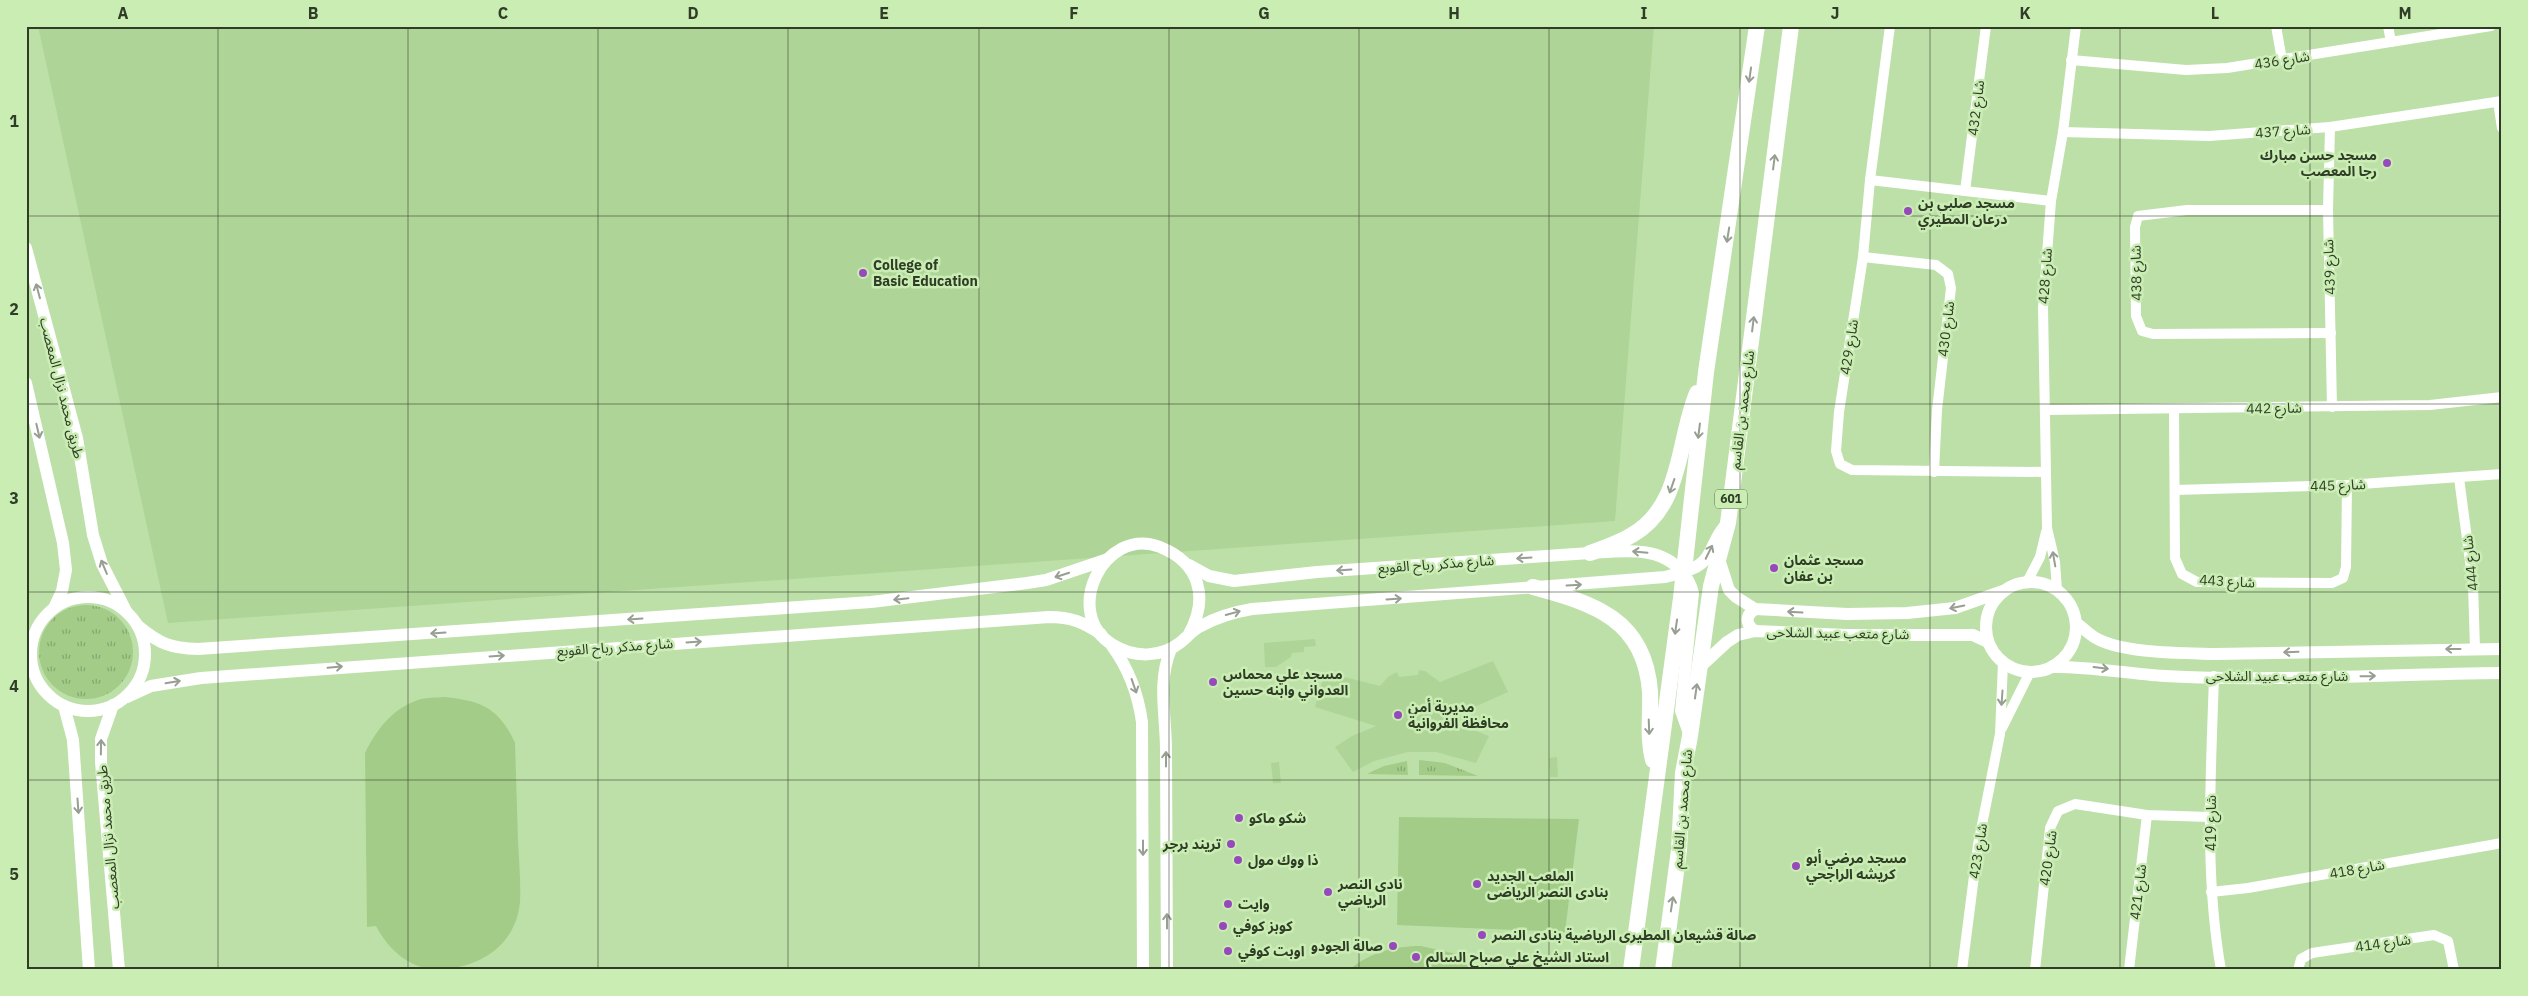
<svg xmlns="http://www.w3.org/2000/svg" width="2528" height="996" font-family="'IBM Plex Sans','Noto Sans Arabic',sans-serif">
	<defs>
		<pattern id="grass-tufts" width="24" height="20" patternUnits="userSpaceOnUse" patternTransform="scale(1.25)"><rect width="24" height="20" fill="#a3cc88"/><path d="M3 7l-1-3M5 7V3M7 7l1-3M15 17l-1-3M17 17v-4M19 17l1-3" fill="none" stroke="#85a76f"/></pattern>
	</defs>
	<rect width="100%" height="100%" fill="#bde0a8"/>
	<!-- built -->
	<g fill="#afd497">
		<path d="M38,26H1654L1615,521L168,623Z"/>
		<path d="M1315,639L1316,646L1304,647V652L1292,653L1291,657L1276,667H1265L1264,643Z"/>
		<path d="M1493,661L1508,692L1441,722L1469,728L1489,736L1476,763L1436,752H1408L1374,761L1353,772L1335,747L1352,736L1376,726L1315,707L1325,672L1380,686L1388,677L1397,672L1399,677L1418,675L1419,670L1425,671L1440,682Z"/>
		<path d="M1557,757L1558,777H1550L1549,758Z"/>
		<path d="M1279,762L1281,783H1273L1271,763Z"/>
	</g>
	<!-- grass -->
	<g fill="url(#grass-tufts)">
		<circle cx="86" cy="652" r="47"/>
		<path d="M1419,760L1445,763L1478,776L1419,775Z"/>
		<path d="M1407,761L1408,775L1367,774L1384,766Z"/>
	</g>
	<!-- green -->
	<g fill="#a3cc88">
		<path d="M445,697C482,701 499,708 515,743C516,775 517,808 518,841C519,861 521,882 520,902C516,946 478,969 438,969C410,970 388,949 376,926L367,927L365,753C376,730 393,708 418,700C426,697 437,698 445,697Z"/>
		<path d="M1399,817L1579,819L1565,932L1397,925Z"/>
		<path d="M1421,946L1457,954L1482,970H1349C1370,952 1395,946 1421,946Z"/>
	</g>
	<g fill="none" stroke-linecap="round" stroke-linejoin="round">
		<!-- minor -->
		<g stroke="#fff" stroke-width="10">
			<path d="M1890,26L1870,180L1863,257L1839,412L1836,451L1840,464L1852,470L2045,472"/>
			<path d="M2276,26L2282,60"/>
			<path d="M2388,26L2391,42"/>
			<path d="M2071,60L2186,70L2227,68L2491,26"/>
			<path d="M2498,102L2502,128"/>
			<path d="M2330,127L2328,210L2332,407"/>
			<path d="M2063,132L2209,136L2330,127L2502,101"/>
			<path d="M1870,180L2051,201"/>
			<path d="M1965,191L1986,26"/>
			<path d="M2328,210H2187L2138,216L2135,227L2136,316L2142,331L2153,334L2331,333"/>
			<path d="M1863,257L1936,265L1948,274L1951,288L1937,410L1934,472"/>
			<path d="M2045,410L2430,405L2502,397"/>
			<path d="M2174,410L2175,558L2182,574L2197,582L2332,583L2343,578L2346,567L2347,485"/>
			<path d="M2459,478L2473,584L2475,649"/>
			<path d="M2175,490L2347,485L2502,474"/>
			<path d="M2027,582L2040,557L2046,532"/>
			<path d="M2057,590L2055,562L2047,528L2043,308L2051,201L2063,132L2076,26"/>
			<path d="M2214,676C2211,774 2204,873 2221,970"/>
			<path d="M2002,728L2030,672"/>
			<path d="M2211,892L2248,888L2502,843"/>
			<path d="M1962,970L1978,845L2000,734L2003,663"/>
			<path d="M2035,970L2050,828L2058,811L2075,804L2147,815L2210,817"/>
			<path d="M2129,970L2147,815"/>
			<path d="M2298,970L2301,959L2312,953L2434,935L2448,941L2454,970"/>
		</g>
		<!-- tertiary -->
		<g stroke="#fff" stroke-width="12">
			<path d="M26,248L77,438L93,535L102,564L126,611"/>
			<path d="M26,383L63,543L66,570L62,591L54,608"/>
			<path d="M1719,559L1729,590L1736,597L1755,609L1847,614L1907,613L1955,608L2003,591"/>
			<path d="M1189,565L1209,576L1234,581L1317,572L1590,553C1622,551 1660,545 1682,572C1688,579 1691,584 1693,593L1681,711L1690,736"/>
			<circle cx="2031" cy="627" r="45"/>
			<circle cx="88" cy="654" r="57"/>
			<path d="M1755,609C1745,616 1745,624 1755,631"/>
			<path d="M2076,623C2082,627 2088,633 2094,637C2121,654 2184,653 2216,654L2502,649"/>
			<path d="M138,626C160,644 170,648 198,649L871,602L1027,583L1046,580L1108,559"/>
			<path d="M1189,634C1209,598 1200,563 1160,547C1104,525 1061,614 1113,645C1134,658 1161,658 1181,642C1188,636 1193,630 1201,626C1217,617 1234,612 1252,609L1665,577C1679,573 1699,570 1707,557C1715,545 1716,534 1727,524"/>
			<path d="M1112,646C1129,669 1138,693 1142,722L1143,970"/>
			<path d="M1700,667L1727,642L1738,635L1755,631L1846,635H1973L1988,642"/>
			<path d="M2052,667C2090,666 2127,674 2165,676C2277,682 2390,674 2502,673"/>
			<path d="M127,697L151,686L201,678L1049,617C1071,617 1083,622 1101,634"/>
			<path d="M113,705L101,739V762L119,970"/>
			<path d="M64,706L73,740L89,970"/>
			<path d="M1167,970C1167,896 1166,823 1166,750C1166,715 1157,682 1171,649"/>
		</g>
		<!-- primary -->
		<g stroke="#fff" stroke-width="16">
			<path d="M1590,553C1604,548 1619,543 1632,535C1683,506 1677,441 1697,393"/>
			<path d="M1533,587C1593,603 1645,619 1650,692C1651,715 1647,737 1653,760"/>
			<path d="M1631,970L1681,598L1706,372L1757,26"/>
			<path d="M1663,970L1679,850L1683,773L1690,736L1711,586L1728,523L1791,26"/>
		</g>
	</g>
	<!-- one-way arrows -->
	<defs><path id="oneway-shaft" d="M-6 0H5M1.5-3L5.5 0L1.5 3" fill="none" stroke-width="1.6" stroke-linecap="round" stroke-linejoin="round" transform="scale(1.25)"/></defs>
	<g stroke="#979e92">
		<use href="#oneway-shaft" transform="translate(1750 75) rotate(98)"/>
		<use href="#oneway-shaft" transform="translate(1774 162) rotate(-83)"/>
		<use href="#oneway-shaft" transform="translate(1728 235) rotate(99)"/>
		<use href="#oneway-shaft" transform="translate(38 291) rotate(-105)"/>
		<use href="#oneway-shaft" transform="translate(1753 324) rotate(-83)"/>
		<use href="#oneway-shaft" transform="translate(38 431) rotate(77)"/>
		<use href="#oneway-shaft" transform="translate(1699 431) rotate(97)"/>
		<use href="#oneway-shaft" transform="translate(1672 486) rotate(109)"/>
		<use href="#oneway-shaft" transform="translate(1640 552) rotate(-175)"/>
		<use href="#oneway-shaft" transform="translate(1709 552) rotate(-64)"/>
		<use href="#oneway-shaft" transform="translate(1524 558) rotate(176)"/>
		<use href="#oneway-shaft" transform="translate(2054 559) rotate(-100)"/>
		<use href="#oneway-shaft" transform="translate(104 567) rotate(-113)"/>
		<use href="#oneway-shaft" transform="translate(1344 570) rotate(176)"/>
		<use href="#oneway-shaft" transform="translate(1062 575) rotate(162)"/>
		<use href="#oneway-shaft" transform="translate(1574 585) rotate(-3)"/>
		<use href="#oneway-shaft" transform="translate(901 599) rotate(174)"/>
		<use href="#oneway-shaft" transform="translate(1394 599) rotate(-4)"/>
		<use href="#oneway-shaft" transform="translate(1957 607) rotate(168)"/>
		<use href="#oneway-shaft" transform="translate(1795 612) rotate(-177)"/>
		<use href="#oneway-shaft" transform="translate(1233 613) rotate(-15)"/>
		<use href="#oneway-shaft" transform="translate(635 619) rotate(176)"/>
		<use href="#oneway-shaft" transform="translate(1676 627) rotate(98)"/>
		<use href="#oneway-shaft" transform="translate(438 633) rotate(176)"/>
		<use href="#oneway-shaft" transform="translate(694 642) rotate(-4)"/>
		<use href="#oneway-shaft" transform="translate(2453 649) rotate(180)"/>
		<use href="#oneway-shaft" transform="translate(2291 652) rotate(178)"/>
		<use href="#oneway-shaft" transform="translate(497 656) rotate(-4)"/>
		<use href="#oneway-shaft" transform="translate(335 667) rotate(-5)"/>
		<use href="#oneway-shaft" transform="translate(2101 668) rotate(7)"/>
		<use href="#oneway-shaft" transform="translate(2368 676) rotate(-1)"/>
		<use href="#oneway-shaft" transform="translate(173 682) rotate(-9)"/>
		<use href="#oneway-shaft" transform="translate(1134 686) rotate(71)"/>
		<use href="#oneway-shaft" transform="translate(1696 691) rotate(-82)"/>
		<use href="#oneway-shaft" transform="translate(2002 698) rotate(94)"/>
		<use href="#oneway-shaft" transform="translate(1649 727) rotate(88)"/>
		<use href="#oneway-shaft" transform="translate(101 747) rotate(-89)"/>
		<use href="#oneway-shaft" transform="translate(1166 759) rotate(-90)"/>
		<use href="#oneway-shaft" transform="translate(78 806) rotate(86)"/>
		<use href="#oneway-shaft" transform="translate(1143 848) rotate(90)"/>
		<use href="#oneway-shaft" transform="translate(1672 904) rotate(-81)"/>
		<use href="#oneway-shaft" transform="translate(1167 921) rotate(-90)"/>
	</g>
	<!-- grid -->
	<path fill="none" stroke="#2f3d26" stroke-width="1" stroke-opacity="0.55" d="M218,26V970M408,26V970M598,26V970M788,26V970M979,26V970M1169,26V970M1359,26V970M1549,26V970M1740,26V970M1930,26V970M2120,26V970M2310,26V970M26,216H2502M26,404H2502M26,592H2502M26,780H2502"/>
	<!-- markers -->
	<g fill="#9749bb" stroke="#caedb4" stroke-width="2">
		<circle cx="2387" cy="163" r="5"/>
		<circle cx="1908" cy="211" r="5"/>
		<circle cx="863" cy="273" r="5"/>
		<circle cx="1774" cy="568" r="5"/>
		<circle cx="1213" cy="682" r="5"/>
		<circle cx="1398" cy="715" r="5"/>
		<circle cx="1239" cy="818" r="5"/>
		<circle cx="1231" cy="844" r="5"/>
		<circle cx="1238" cy="860" r="5"/>
		<circle cx="1796" cy="866" r="5"/>
		<circle cx="1477" cy="884" r="5"/>
		<circle cx="1328" cy="892" r="5"/>
		<circle cx="1228" cy="904" r="5"/>
		<circle cx="1223" cy="926" r="5"/>
		<circle cx="1482" cy="935" r="5"/>
		<circle cx="1393" cy="946" r="5"/>
		<circle cx="1228" cy="951" r="5"/>
		<circle cx="1416" cy="957" r="5"/>
	</g>
	<g text-anchor="middle" stroke-width="5" stroke-linejoin="round" paint-order="stroke">
		<!-- shield labels -->
		<rect fill="#caedb4" stroke="#5e7251" stroke-width="1" x="1715" y="489.5" width="32" height="19" rx="4"/>
		<g font-size="12" font-weight="bold" fill="#2f3d26">
			<text x="1731" y="503">601</text>
		</g>
		<!-- street labels -->
		<g font-size="14" fill="#2f3d26" stroke="#caedb4">
			<text transform="translate(2282 60) rotate(-9)" y="5">شارع 436</text>
			<text transform="translate(1976 108) rotate(-83)" y="5">شارع 432</text>
			<text transform="translate(2283 131) rotate(-4)" y="5">شارع 437</text>
			<text transform="translate(2329 267) rotate(-92)" y="5">شارع 439</text>
			<text transform="translate(2136 273) rotate(-91)" y="5">شارع 438</text>
			<text transform="translate(2045 276) rotate(-86)" y="5">شارع 428</text>
			<text transform="translate(1946 329) rotate(-83)" y="5">شارع 430</text>
			<text transform="translate(1849 347) rotate(-81)" y="5">شارع 429</text>
			<text transform="translate(62 388) rotate(76)" y="5">طريق محمد نزال المعصب</text>
			<text transform="translate(2274 408) rotate(-1)" y="5">شارع 442</text>
			<text transform="translate(1742 410) rotate(-83)" y="5">شارع محمد بن القاسم</text>
			<text transform="translate(2338 485) rotate(-2)" y="5">شارع 445</text>
			<text transform="translate(2470 563) rotate(-96)" y="5">شارع 444</text>
			<text transform="translate(1436 564) rotate(-4)" y="5">شارع مذكر رباح القوبع</text>
			<text transform="translate(2227 581) rotate(3)" y="5">شارع 443</text>
			<text transform="translate(1838 633) rotate(1)" y="5">شارع متعب عبيد الشلاحى</text>
			<text transform="translate(615 647) rotate(-4)" y="5">شارع مذكر رباح القوبع</text>
			<text x="2277" y="681">شارع متعب عبيد الشلاحى</text>
			<text transform="translate(1682 809) rotate(-85)" y="5">شارع محمد بن القاسم</text>
			<text transform="translate(2211 823) rotate(-90)" y="5">شارع 419</text>
			<text transform="translate(108 837) rotate(-95)" y="5">طريق محمد نزال المعصب</text>
			<text transform="translate(1978 851) rotate(-81)" y="5">شارع 423</text>
			<text transform="translate(2048 858) rotate(-82)" y="5">شارع 420</text>
			<text transform="translate(2357 869) rotate(-10)" y="5">شارع 418</text>
			<text transform="translate(2138 892) rotate(-83)" y="5">شارع 421</text>
			<text transform="translate(2383 943) rotate(-8)" y="5">شارع 414</text>
		</g>
		<!-- poi labels -->
		<g font-size="14" font-weight="bold" fill="#2f3d26" stroke="#caedb4" text-anchor="start">
			<text x="2377" y="160" text-anchor="end">مسجد حسن مبارك<tspan x="2377" dy="16">رجا المعصب</tspan></text>
			<text x="1918" y="208">مسجد صلبي بن<tspan x="1918" dy="16">درعان المطيري</tspan></text>
			<text x="873" y="270">College of<tspan x="873" dy="16">Basic Education</tspan></text>
			<text x="1784" y="565">مسجد عثمان<tspan x="1784" dy="16">بن عفان</tspan></text>
			<text x="1223" y="679">مسجد علي محماس<tspan x="1223" dy="16">العدواني وابنه حسين</tspan></text>
			<text x="1408" y="712">مديرية أمن<tspan x="1408" dy="16">محافظة الفروانية</tspan></text>
			<text x="1249" y="823">شكو ماكو</text>
			<text x="1221" y="849" text-anchor="end">تريند برجر</text>
			<text x="1806" y="863">مسجد مرضي أبو<tspan x="1806" dy="16">كريشه الراجحي</tspan></text>
			<text x="1248" y="865">ذا ووك مول</text>
			<text x="1487" y="881">الملعب الجديد<tspan x="1487" dy="16">بنادى النصر الرياضى</tspan></text>
			<text x="1338" y="889">نادي النصر<tspan x="1338" dy="16">الرياضي</tspan></text>
			<text x="1238" y="909">وايت</text>
			<text x="1233" y="931">كوبز كوفي</text>
			<text x="1492" y="940">صالة قشيعان المطيرى الرياضية بنادى النصر</text>
			<text x="1383" y="951" text-anchor="end">صالة الجودو</text>
			<text x="1238" y="956">اوبت كوفي</text>
			<text x="1426" y="962">استاد الشيخ علي صباح السالم</text>
		</g>
	</g>
	<!-- border -->
	<rect width="2528" height="996" fill="none" stroke="#caedb4" stroke-width="55"/>
	<rect x="28" y="28" width="2472" height="940" fill="none" stroke="#2f3d26" stroke-width="2"/>
	<g font-size="16" text-anchor="middle" font-weight="bold" fill="#2f3d26">
		<text x="123" y="19">A</text>
		<text x="313" y="19">B</text>
		<text x="503" y="19">C</text>
		<text x="693" y="19">D</text>
		<text x="884" y="19">E</text>
		<text x="1074" y="19">F</text>
		<text x="1264" y="19">G</text>
		<text x="1454" y="19">H</text>
		<text x="1644" y="19">I</text>
		<text x="1835" y="19">J</text>
		<text x="2025" y="19">K</text>
		<text x="2215" y="19">L</text>
		<text x="2405" y="19">M</text>
		<text x="14" y="127">1</text>
		<text x="14" y="315">2</text>
		<text x="14" y="504">3</text>
		<text x="14" y="692">4</text>
		<text x="14" y="880">5</text>
	</g>
</svg>
